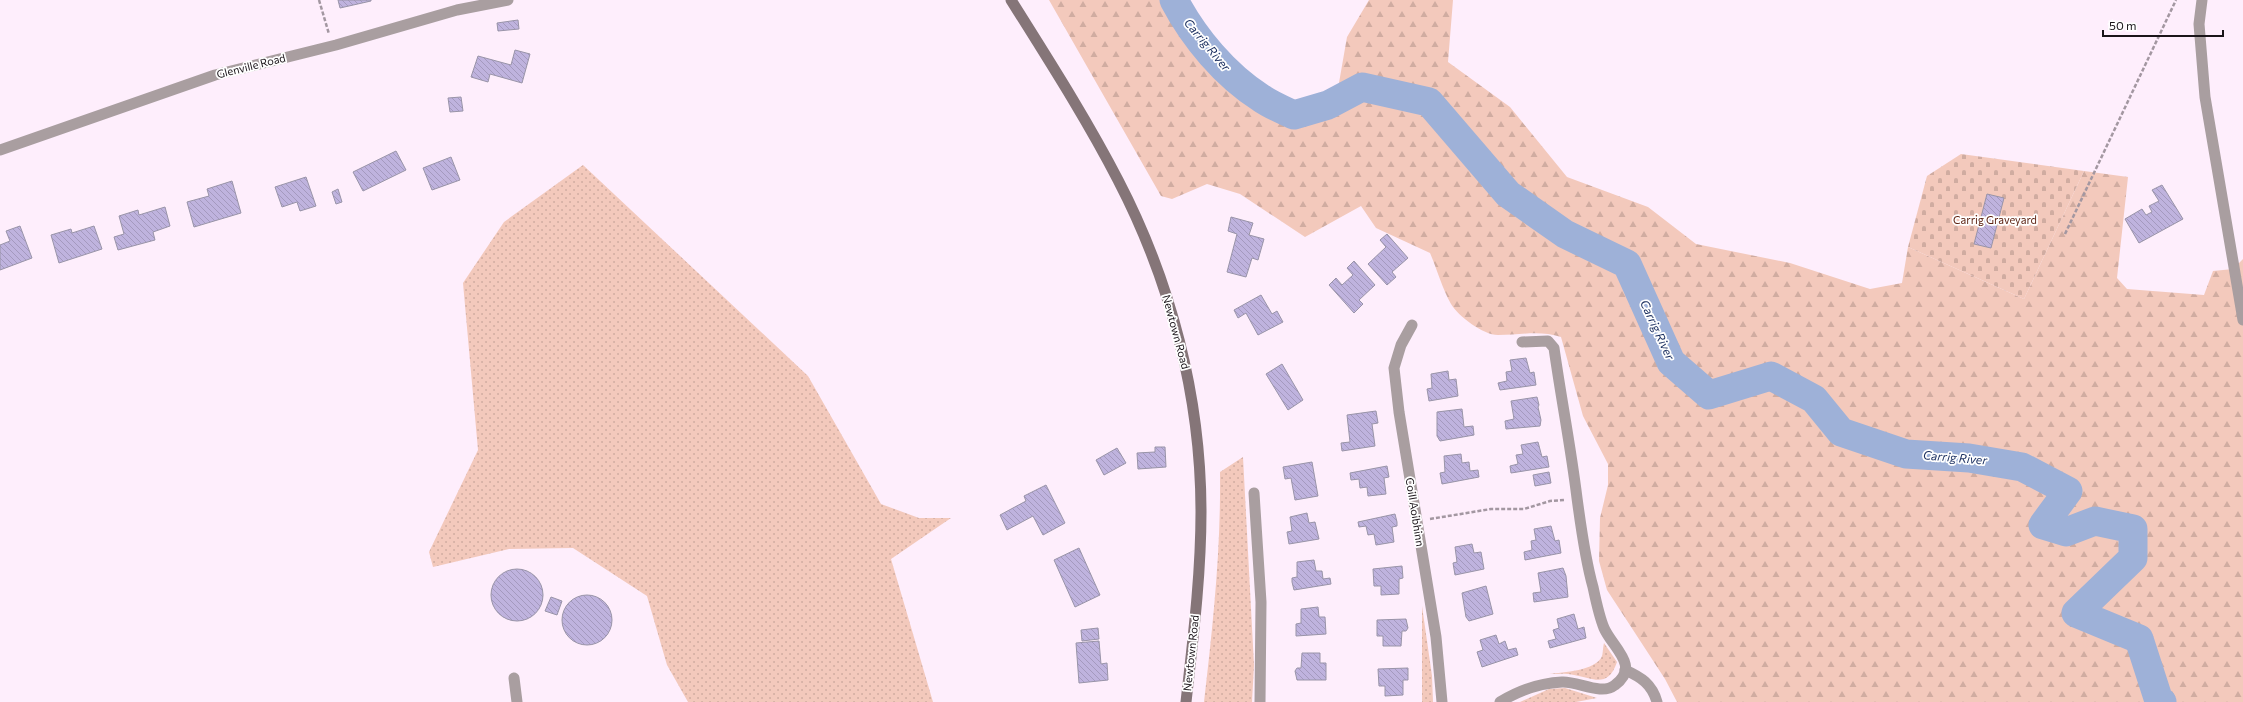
<svg xmlns="http://www.w3.org/2000/svg" width="2243" height="702" font-family="Commissioner,sans-serif">
	<defs>
		<pattern id="grass-dots" width="8" height="8" patternUnits="userSpaceOnUse"><rect width="8" height="8" fill="#f3c9bc"/><path d="M2 2h.1M6 6h.1" fill="none" stroke="#d0aca1" stroke-width="1.8" stroke-linecap="round"/></pattern>
		<pattern id="forest-firs" width="22" height="20" patternUnits="userSpaceOnUse"><rect width="22" height="20" fill="#f3c9bc"/><path d="M5 1l3.5 6h-7zM16 11l3.5 6h-7z" fill="#d0aca1"/></pattern>
		<pattern id="cemetery-stones" width="16" height="16" patternUnits="userSpaceOnUse"><rect width="16" height="16" fill="#f3c9bc"/><path d="M2 7V4a2 2 0 0 1 4 0v3zM10 15v-3a2 2 0 0 1 4 0v3z" fill="#d0aca1"/></pattern>
		<pattern id="building-back-hatch" width="6" height="6" patternUnits="userSpaceOnUse"><rect width="6" height="6" fill="#bfb3de"/><path d="M-1 5l2 2M0 0l6 6M5-1l2 2" fill="none" stroke="#a499be"/></pattern>
	</defs>
	<rect width="100%" height="100%" fill="#feeefc"/>
	<!-- grass -->
	<g fill="url(#grass-dots)">
		<path d="M583,165L808,376L881,504L919,518H951L891,559L933,702H688L667,665L647,596L573,548L509,549L433,567L429,552L478,450L463,283L504,222Z"/>
		<path d="M1243,457L1254,665L1252,702H1204C1213,625 1221,550 1220,472Z"/>
		<path d="M1422,606L1432,676L1433,702H1422Z"/>
		<path d="M1604,643L1617,662C1608,688 1595,679 1574,675C1567,673 1557,674 1549,674C1563,672 1596,671 1602,656C1603,653 1603,647 1604,643Z"/>
		<path d="M1565,688L1597,698L1576,702H1520L1549,689Z"/>
	</g>
	<!-- forest -->
	<path fill="url(#forest-firs)" d="M1049,0H1174C1201,49 1243,91 1294,115L1336,100L1347,37L1369,0H1453L1448,62L1510,107L1567,177L1648,207L1696,244L1790,263L1870,289L1902,283L1908,247L2024,299L2084,171L2128,177L2117,278L2127,289L2204,295L2213,271L2233,269L2243,259V702H1677L1665,679L1607,590L1599,561L1600,518L1608,485V464L1583,416L1561,337C1540,330 1520,335 1498,335C1483,335 1458,316 1451,304C1442,288 1437,269 1430,253L1376,228L1361,206L1305,237L1240,194L1207,184L1172,199L1161,196Z"/>
	<!-- cemetery -->
	<path fill="url(#cemetery-stones)" d="M1961,154L2084,171L2024,299L1908,247L1927,176Z"/>
	<g fill="none" stroke-linecap="round" stroke-linejoin="round">
		<!-- river -->
		<path stroke="#9eb1d8" stroke-width="29" d="M1174,0C1194,38 1225,75 1261,98C1271,105 1283,110 1294,115L1328,105L1362,87L1429,102L1508,194L1565,234L1627,264L1671,362L1709,395L1771,376L1814,399L1841,432L1906,454L1969,458L2022,467L2068,491L2043,525L2066,532L2095,521L2133,529V558L2076,613L2139,639L2159,701L2162,702"/>
	</g>
	<!-- building -->
	<g fill="url(#building-back-hatch)" stroke="#9994a8">
		<path d="M338,0H371V1L340,8Z"/>
		<path d="M518,20L519,29L498,31L497,23Z"/>
		<path d="M515,50L530,54L522,83L490,74L488,82L471,77L478,56L511,65Z"/>
		<path d="M461,97L463,111L450,112L448,98Z"/>
		<path d="M396,151L406,170L363,191L353,172Z"/>
		<path d="M451,157L460,180L432,190L423,168Z"/>
		<path d="M306,177L316,206L300,211L297,202L282,207L275,187Z"/>
		<path d="M232,181L241,213L194,227L187,202L209,196L207,189Z"/>
		<path d="M2162,185L2183,219L2139,243L2125,219L2142,209L2146,215L2152,212L2149,206L2159,201L2152,190Z"/>
		<path d="M338,189L342,202L336,204L332,192Z"/>
		<path d="M1987,194L2004,198L1991,248L1974,244Z"/>
		<path d="M165,207L170,226L153,232L155,240L118,250L114,237L124,234L119,216L138,210L139,215Z"/>
		<path d="M1231,217L1253,223L1249,235L1264,239L1258,260L1252,258L1246,277L1227,272L1237,234L1228,231Z"/>
		<path d="M20,226L32,258L0,270V245L10,241L6,231Z"/>
		<path d="M94,226L102,249L59,263L51,235L71,229L72,233Z"/>
		<path d="M1387,234L1408,258L1392,272L1396,277L1387,285L1368,264L1386,247L1380,240Z"/>
		<path d="M1354,261L1375,285L1359,300L1363,304L1354,313L1329,285L1336,278L1342,285L1353,275L1347,268Z"/>
		<path d="M1261,295L1272,314L1277,311L1283,322L1258,335L1246,313L1238,318L1234,310Z"/>
		<path d="M1526,358L1530,373L1534,372L1536,385L1500,390L1498,383L1507,381L1506,372L1512,371L1510,360Z"/>
		<path d="M1282,364L1303,400L1288,410L1266,374Z"/>
		<path d="M1448,371L1449,380L1456,379L1458,396L1429,401L1427,389L1432,388L1431,374Z"/>
		<path d="M1537,397L1539,405L1538,407L1541,420L1540,426L1506,429L1505,421L1514,419L1511,401Z"/>
		<path d="M1462,409L1464,427L1473,426L1474,435L1440,441L1437,436V412Z"/>
		<path d="M1376,411L1378,423L1372,424L1375,446L1342,451L1341,443L1350,442L1347,415Z"/>
		<path d="M1538,442L1542,457L1547,456L1549,467L1511,473L1510,466L1518,464L1516,455L1523,454L1521,445Z"/>
		<path d="M1155,447H1165L1166,467L1138,469L1137,453L1155,452Z"/>
		<path d="M1117,448L1126,463L1104,475L1096,460Z"/>
		<path d="M1461,454L1462,463L1469,462L1470,471L1478,470L1479,477L1442,484L1440,473L1445,472L1444,456Z"/>
		<path d="M1312,462L1318,496L1295,500L1291,478L1285,479L1283,467Z"/>
		<path d="M1387,466L1389,477L1384,478L1386,494L1368,496L1367,487L1360,488L1359,479L1351,480L1350,473Z"/>
		<path d="M1549,472L1551,483L1535,486L1533,475Z"/>
		<path d="M1046,485L1065,523L1043,535L1033,516L1007,530L1000,515L1026,501L1024,496Z"/>
		<path d="M1307,513L1309,523L1315,522L1319,539L1289,544L1287,532L1292,531L1290,517Z"/>
		<path d="M1395,514L1397,522V526L1392,527L1394,542L1376,545L1374,534L1368,535L1366,526L1359,527L1358,522Z"/>
		<path d="M1551,526L1555,541L1559,540L1561,553L1525,560L1524,552L1532,550L1531,541L1536,540L1534,529Z"/>
		<path d="M1472,544L1474,553L1481,552L1484,569L1455,575L1453,563L1457,562L1455,547Z"/>
		<path d="M1079,548L1100,595L1075,607L1054,560Z"/>
		<path d="M1314,560L1316,571H1322L1323,579L1330,578L1331,584L1294,590L1292,582V578L1297,577V562Z"/>
		<path d="M1402,566L1403,578L1399,579V594L1381,595V586H1374L1373,569Z"/>
		<path d="M1563,568L1566,576L1568,597L1534,602L1533,593L1541,592L1538,573Z"/>
		<circle cx="517" cy="595" r="26"/>
		<path d="M1486,586L1493,614L1469,621L1466,617L1462,593Z"/>
		<circle cx="587" cy="620" r="25"/>
		<path d="M551,597L562,601L557,615L545,611Z"/>
		<path d="M1318,607L1319,617H1325L1326,634L1296,636V624L1301,623V609Z"/>
		<path d="M1574,614L1578,629L1584,627L1586,638L1550,648L1548,641L1556,639L1553,630L1559,628L1557,619Z"/>
		<path d="M1406,619L1408,628L1406,631H1402L1401,646H1383V636H1377V620Z"/>
		<path d="M1098,628L1099,639L1082,641L1081,630Z"/>
		<path d="M1496,635L1499,644L1505,641L1508,650L1516,648L1518,655L1482,667L1477,652L1483,650L1480,640Z"/>
		<path d="M1099,641L1101,664L1107,663L1108,680L1079,683L1076,643Z"/>
		<path d="M1302,653H1320V663H1326V680H1297L1295,671L1297,668H1301Z"/>
		<path d="M1408,668V680H1403V695L1385,696V686H1379L1378,669Z"/>
	</g>
	<g fill="none" stroke-linecap="round" stroke-linejoin="round">
		<!-- path -->
		<g stroke="#a397a1" stroke-width="2.5" stroke-dasharray="4 2" stroke-linecap="butt">
			<path d="M319,0L329,34"/>
			<path d="M2065,234L2176,0"/>
			<path d="M1430,519L1491,509H1524L1550,501L1565,500"/>
		</g>
		<!-- minor -->
		<g stroke="#a99ea0" stroke-width="11">
			<path d="M2202,0L2199,24L2205,97L2243,320"/>
			<path d="M1412,325L1401,345L1394,368L1399,412L1436,637L1442,702"/>
			<path d="M1254,493L1261,602L1260,702"/>
			<path d="M1625,670C1641,677 1652,684 1657,702"/>
			<path d="M514,678L517,702"/>
			<path d="M1500,702C1518,691 1541,683 1562,682C1578,681 1601,696 1615,685C1641,666 1612,647 1604,628C1599,616 1596,601 1593,587C1585,559 1581,527 1577,498C1571,448 1561,398 1554,348L1548,341L1522,342"/>
		</g>
		<!-- tertiary -->
		<path stroke="#a99ea0" stroke-width="11" d="M0,150L215,75L336,45L457,10L508,0"/>
		<!-- secondary -->
		<path stroke="#857578" stroke-width="11" d="M1011,0C1048,59 1086,118 1118,180C1171,282 1201,397 1201,512C1201,575 1193,639 1186,702"/>
	</g>
	<g text-anchor="middle" stroke-width="3.5" stroke-linejoin="round" paint-order="stroke">
		<!-- street labels -->
		<g font-size="11" fill="#1a1419" stroke="#fff">
			<text transform="translate(251 66) rotate(-14)" y="4">Glenville Road</text>
			<text transform="translate(1176 332) rotate(75)" y="4">Newtown Road</text>
			<text transform="translate(1415 512) rotate(81)" y="4">Coill Aoibhinn</text>
			<text transform="translate(1191 653) rotate(-84)" y="4">Newtown Road</text>
		</g>
		<!-- park labels -->
		<g font-size="11" fill="#5d2211" stroke="#fff">
			<text x="1995" y="224">Carrig Graveyard</text>
		</g>
		<!-- water labels -->
		<g font-size="12" font-style="italic" fill="#192d5e" stroke="#fff">
			<text transform="translate(1207 45) rotate(50)" y="4">Carrig River</text>
			<text transform="translate(1657 330) rotate(65)" y="4">Carrig River</text>
			<text transform="translate(1955 458) rotate(5)" y="4">Carrig River</text>
		</g>
	</g>
	<!-- scale -->
	<path d="M2103 30v6h120v-6" fill="none" stroke="#1a1419" stroke-width="2"/>
	<text x="2109" y="30" font-size="12" fill="#1a1419" stroke="#ffffff" stroke-width="3" paint-order="stroke">50 m</text>
</svg>
